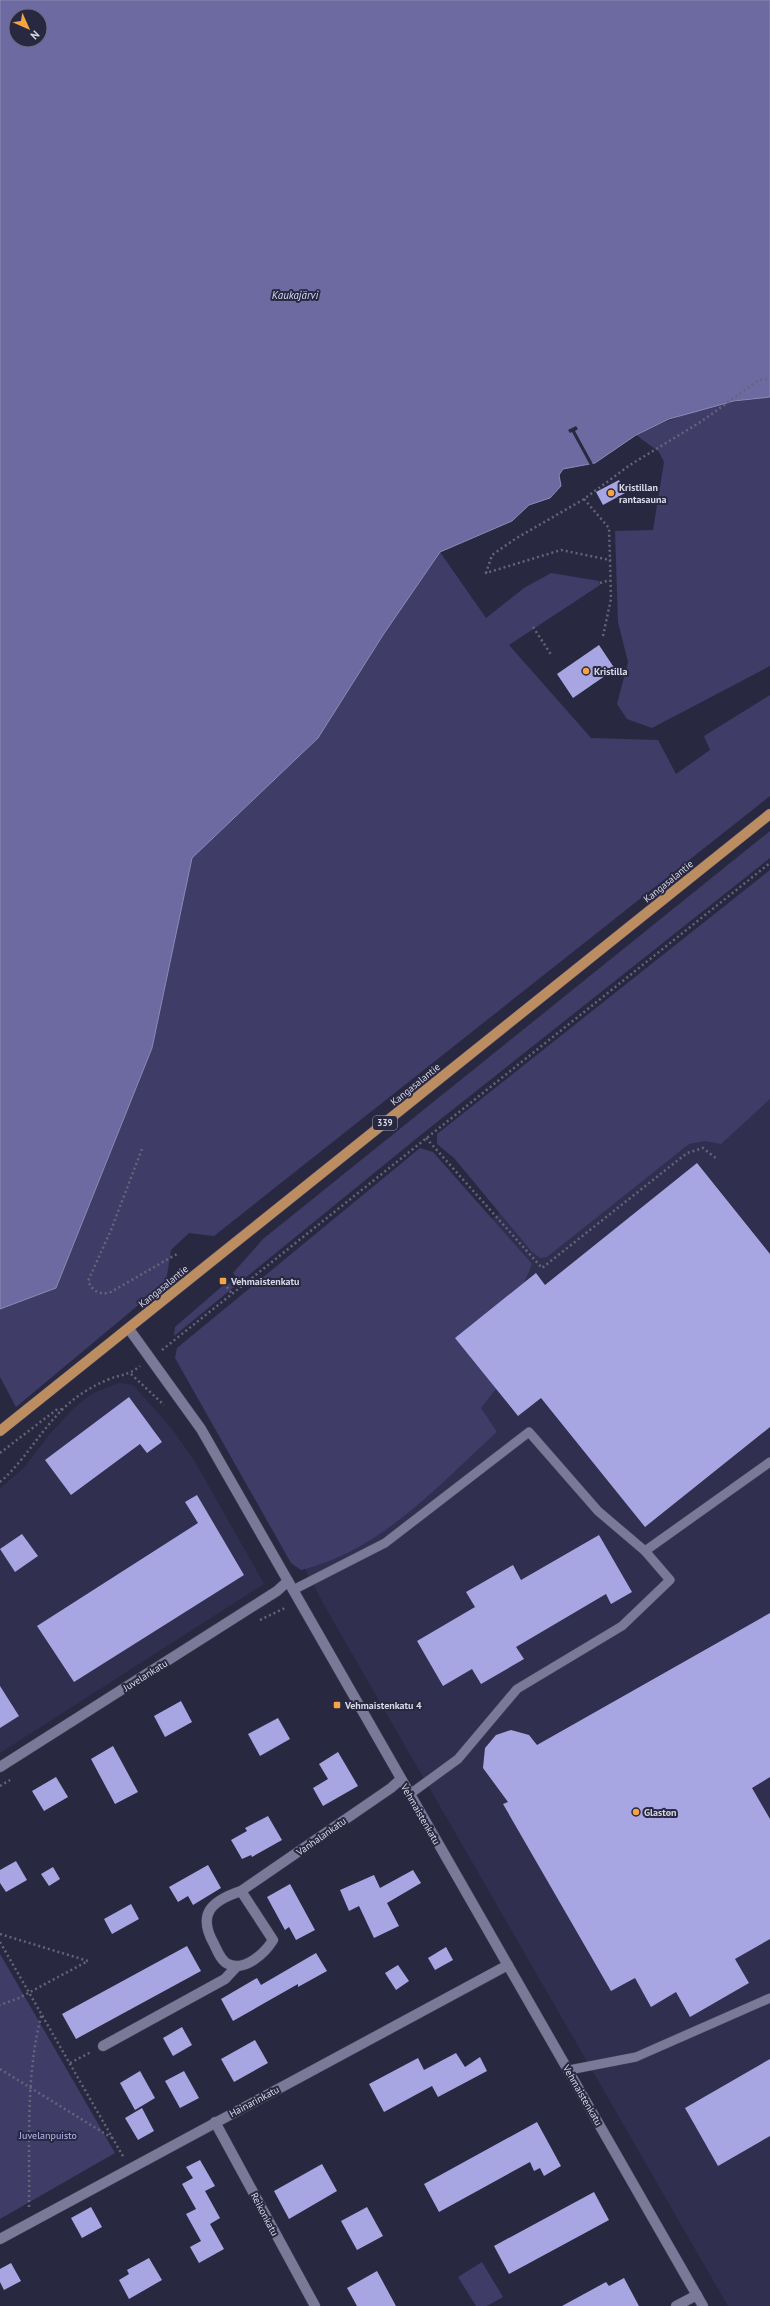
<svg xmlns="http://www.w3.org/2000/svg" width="770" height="2306" font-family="'PT Sans',sans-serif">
	<rect width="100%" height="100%" fill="#292841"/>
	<!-- built -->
	<g fill="#312f4f">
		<path d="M770,996V2306H728L324,1605L268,1498L296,1376Z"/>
		<path d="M119,1383L133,1385L172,1429L194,1460L264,1584L0,1753V1488L24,1468L49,1435L75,1407L93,1393Z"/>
	</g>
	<!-- green -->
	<g fill="#3f3c68">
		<path d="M770,397V666L652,728L627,719L617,704L628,662L618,622L615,531L653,530L664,462L659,452L636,435C681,413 720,402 770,397Z"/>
		<path d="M440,552L486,618L524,588L551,573L599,581L600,585L509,645L591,738L658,740L676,774L710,750L704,736L770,695V796L214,1236L189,1233L171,1250L166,1282L16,1407L0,1377V1309L56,1288L152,1048L192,858L318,738L383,635Z"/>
		<path d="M770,831V858L422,1134L174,1336L175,1327L227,1282L228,1284L236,1277L233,1273L263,1239Z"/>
		<path d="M770,870V1099L721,1144L705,1141L689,1144L547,1257L540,1258L532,1252L454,1158L437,1144V1134Z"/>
		<path d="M420,1148L433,1152L532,1264L524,1283L496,1389L481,1408L497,1432C438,1485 381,1551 301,1570L291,1563L175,1358L177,1348Z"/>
		<path d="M0,1954L115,2153L0,2219Z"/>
		<path d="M482,2262L503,2297L487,2306H476L458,2277Z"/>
	</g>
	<!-- water -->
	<path fill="#6d6aa1" stroke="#8d8bb6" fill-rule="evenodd" d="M0,0H770V397L734,401L669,419L636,435L595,463L563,469L559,475L561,486L550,498L529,505L512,521L440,552L383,635L318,738L192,858L152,1048L56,1288L0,1309ZM16,16H40V40H16Z"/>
	<!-- pier -->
	<path fill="#292841" d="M576,426L578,429L575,431L594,466L591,467L572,432L570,433L568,430Z"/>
	<!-- building -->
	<g fill="#a8a6e2">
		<path d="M619,480L625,493L603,505L596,492Z"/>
		<path d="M599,645L615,669L573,698L557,674Z"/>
		<path d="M697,1163L770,1254V1427L645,1527L541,1398L518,1416L455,1338L536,1273L545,1285Z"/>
		<path d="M129,1397L162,1442L147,1453L140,1444L71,1495L45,1460Z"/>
		<path d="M197,1495L244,1575L74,1682L37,1626L198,1523L185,1502Z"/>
		<path d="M22,1534L38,1556L15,1572L0,1549Z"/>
		<path d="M599,1535L632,1592L611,1604L606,1594L516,1647L524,1659L481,1684L472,1669L443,1686L417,1641L475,1607L466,1592L513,1565L521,1580Z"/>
		<path d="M770,1613V1777L752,1788L770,1819V1939L735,1959L749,1983L690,2017L676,1992L651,2007L635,1978L611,1991L503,1804L508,1802L483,1768L485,1748L496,1735L511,1730L529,1735L537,1745Z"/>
		<path d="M0,1686L19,1716L0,1728Z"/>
		<path d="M181,1701L192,1722L165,1737L154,1716Z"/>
		<path d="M278,1718L290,1739L260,1756L248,1734Z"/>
		<path d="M113,1746L138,1792L115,1804L91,1759Z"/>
		<path d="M338,1752L358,1786L323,1806L313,1788L328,1779L319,1764Z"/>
		<path d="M56,1777L68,1797L44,1811L32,1791Z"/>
		<path d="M268,1816L282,1840L252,1857L251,1855L242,1859L231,1840L247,1831L245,1828Z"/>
		<path d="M16,1861L27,1880L6,1892L0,1883V1870Z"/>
		<path d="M208,1865L221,1888L193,1905L188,1896L178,1902L169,1887Z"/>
		<path d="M53,1867L60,1879L49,1886L41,1874Z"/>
		<path d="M413,1870L421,1883L387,1903L399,1926L374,1938L359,1906L349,1911L340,1890L374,1875L380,1888Z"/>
		<path d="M290,1884L315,1930L296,1940L289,1927L285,1930L267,1897Z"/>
		<path d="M131,1904L139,1919L112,1934L104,1919Z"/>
		<path d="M187,1946L201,1971L76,2039L62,2014Z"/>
		<path d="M446,1947L453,1960L435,1970L428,1958Z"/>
		<path d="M316,1953L327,1971L298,1987V1984L233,2021L221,1999L257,1978L261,1985Z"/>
		<path d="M398,1965L409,1981L396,1990L385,1973Z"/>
		<path d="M182,2027L192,2045L173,2056L163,2038Z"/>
		<path d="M255,2040L268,2063L234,2082L221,2059Z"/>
		<path d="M456,2053L465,2067L480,2057L487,2071L438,2097L432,2086L384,2112L369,2084L418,2058L424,2070Z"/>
		<path d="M770,2059V2136L718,2166L685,2108Z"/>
		<path d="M140,2071L155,2098L135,2110L120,2083Z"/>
		<path d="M184,2071L199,2098L180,2108L165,2081Z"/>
		<path d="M142,2108L154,2131L138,2140L125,2118Z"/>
		<path d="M537,2122L561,2166L544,2176L540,2168L534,2171L530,2162L439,2212L424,2184Z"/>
		<path d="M200,2160L215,2186L205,2191L220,2218L210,2224L224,2249L199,2263L190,2247L201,2241L186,2214L196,2209L182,2184L193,2178L186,2167Z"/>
		<path d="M322,2164L337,2191L289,2219L274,2191Z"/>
		<path d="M594,2192L609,2220L509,2274L494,2246Z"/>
		<path d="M91,2207L102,2227L82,2238L71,2218Z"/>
		<path d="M367,2207L383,2236L357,2250L341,2221Z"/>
		<path d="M149,2258L162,2280L129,2299L119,2280L129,2274L127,2270Z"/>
		<path d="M11,2263L21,2281L4,2290L0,2282V2269Z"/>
		<path d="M377,2271L396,2306H357L347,2288Z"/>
		<path d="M624,2278L639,2306H562L606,2282L609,2286Z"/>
	</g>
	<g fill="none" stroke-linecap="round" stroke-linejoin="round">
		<defs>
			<g id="service">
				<path d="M293,1590L385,1543L529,1432L598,1511L645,1551L770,1462"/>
				<path d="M410,1794L458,1759L517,1689L622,1626L670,1580L645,1551"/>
				<path d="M569,2070L636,2057L770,1998"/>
			</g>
			<g id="minor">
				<path d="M129,1329L201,1429L703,2306"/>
				<path d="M0,1767L277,1591L288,1581"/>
				<path d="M241,1891L273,1940C265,1953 245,1972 228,1964C221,1961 217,1950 214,1944C197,1914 211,1901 241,1891L391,1788L401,1779"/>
				<path d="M103,2046L225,1979L237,1966"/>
				<path d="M215,2122L315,2306"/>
				<path d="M0,2239L508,1965"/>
				<path d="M676,2306L697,2295"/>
			</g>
			<path id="primary" d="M0,1431L770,814"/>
		</defs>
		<!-- service casing -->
		<use href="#service" stroke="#464459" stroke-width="10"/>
		<!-- minor casing -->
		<use href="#minor" stroke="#464459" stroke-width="11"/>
		<!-- primary casing -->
		<use href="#primary" stroke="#464459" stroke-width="11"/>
		<!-- path -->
		<g stroke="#65647a" stroke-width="2.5" stroke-dasharray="2 3" stroke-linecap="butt">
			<path d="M584,499L609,528L610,560"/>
			<path d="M600,583L610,580"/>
			<path d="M533,627L552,656"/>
			<path d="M603,636L611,599L610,560L561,550L486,573L492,555L515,539L584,499L630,465L702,421L759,380L770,379"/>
			<path d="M426,1138L542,1268L687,1153L703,1148L717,1159"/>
			<path d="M142,1149L111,1230L88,1281C93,1291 97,1294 109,1293L177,1254"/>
			<path d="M224,1283L233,1295"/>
			<path d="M162,1350L770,863"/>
			<path d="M131,1374L164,1405"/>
			<path d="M0,1453L56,1410L63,1409"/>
			<path d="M0,1482C28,1458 44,1423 73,1400C83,1392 95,1385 107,1380C121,1374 128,1376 140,1366"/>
			<path d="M260,1620L285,1608"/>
			<path d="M0,1786L10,1780"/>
			<path d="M0,1934L88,1961L19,1998L0,2005"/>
			<path d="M0,1942L124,2158"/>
			<path d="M70,2063L91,2052"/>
			<path d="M0,2069L112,2138"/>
			<path d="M29,2207C30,2143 25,2076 42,2013"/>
		</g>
		<!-- service -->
		<use href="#service" stroke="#7a7997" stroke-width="9"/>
		<!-- minor -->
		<use href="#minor" stroke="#7a7997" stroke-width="10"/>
		<!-- primary -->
		<use href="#primary" stroke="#bb8d60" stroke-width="10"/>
	</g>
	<!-- markers -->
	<g fill="#f4a443" stroke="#292841" stroke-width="1.5">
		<circle cx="611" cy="493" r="4"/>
		<circle cx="586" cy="671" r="4"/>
		<rect x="219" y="1277" width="8" height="8" rx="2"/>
		<rect x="333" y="1701" width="8" height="8" rx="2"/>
		<circle cx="636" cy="1812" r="4"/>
	</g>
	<g text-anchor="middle" stroke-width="4" stroke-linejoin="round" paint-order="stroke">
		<!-- shield labels -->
		<rect fill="#292841" stroke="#a4a3b6" stroke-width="1" x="373" y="1116" width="24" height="14" rx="3"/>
		<g font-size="9" font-weight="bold" fill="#d8d8e8">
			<text x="385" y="1126">339</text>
		</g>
		<!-- poi labels -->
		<g font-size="10" font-weight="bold" fill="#d8d8e8" stroke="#292841" text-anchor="start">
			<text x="619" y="491">Kristillan<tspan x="619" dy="12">rantasauna</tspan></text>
			<text x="594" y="675">Kristilla</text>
			<text x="231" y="1285">Vehmaistenkatu</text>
			<text x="345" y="1709">Vehmaistenkatu 4</text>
			<text x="644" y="1816">Glaston</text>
		</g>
		<!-- street labels -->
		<g font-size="10" fill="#d8d8e8" stroke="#292841">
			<text transform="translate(668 881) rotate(-39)" y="4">Kangasalantie</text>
			<text transform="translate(415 1084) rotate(-39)" y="4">Kangasalantie</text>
			<text transform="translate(163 1286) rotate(-39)" y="4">Kangasalantie</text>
			<text transform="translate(145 1675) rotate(-32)" y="4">Juvelankatu</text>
			<text transform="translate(421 1814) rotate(60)" y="4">Vehmaistenkatu</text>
			<text transform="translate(321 1836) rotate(-35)" y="4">Vanhalankatu</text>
			<text transform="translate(583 2095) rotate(60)" y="4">Vehmaistenkatu</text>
			<text transform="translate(254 2101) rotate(-28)" y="4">Hainarinkatu</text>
			<text transform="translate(265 2214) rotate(62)" y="4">Reikonkatu</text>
		</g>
		<!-- park labels -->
		<g font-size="10" fill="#b9b7f9" stroke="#292841">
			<text x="48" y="2139">Juvelanpuisto</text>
		</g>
		<!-- water labels -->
		<g font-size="11" font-style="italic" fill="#d7d7f9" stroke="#292841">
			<text x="295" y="299">Kaukajärvi</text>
		</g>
	</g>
	<!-- north arrow -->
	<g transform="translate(28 28) rotate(135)"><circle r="19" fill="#292841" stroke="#6f6e84"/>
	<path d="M0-3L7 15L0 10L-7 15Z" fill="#f4a443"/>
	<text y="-6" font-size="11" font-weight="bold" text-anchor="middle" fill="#d8d8e8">N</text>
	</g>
</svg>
